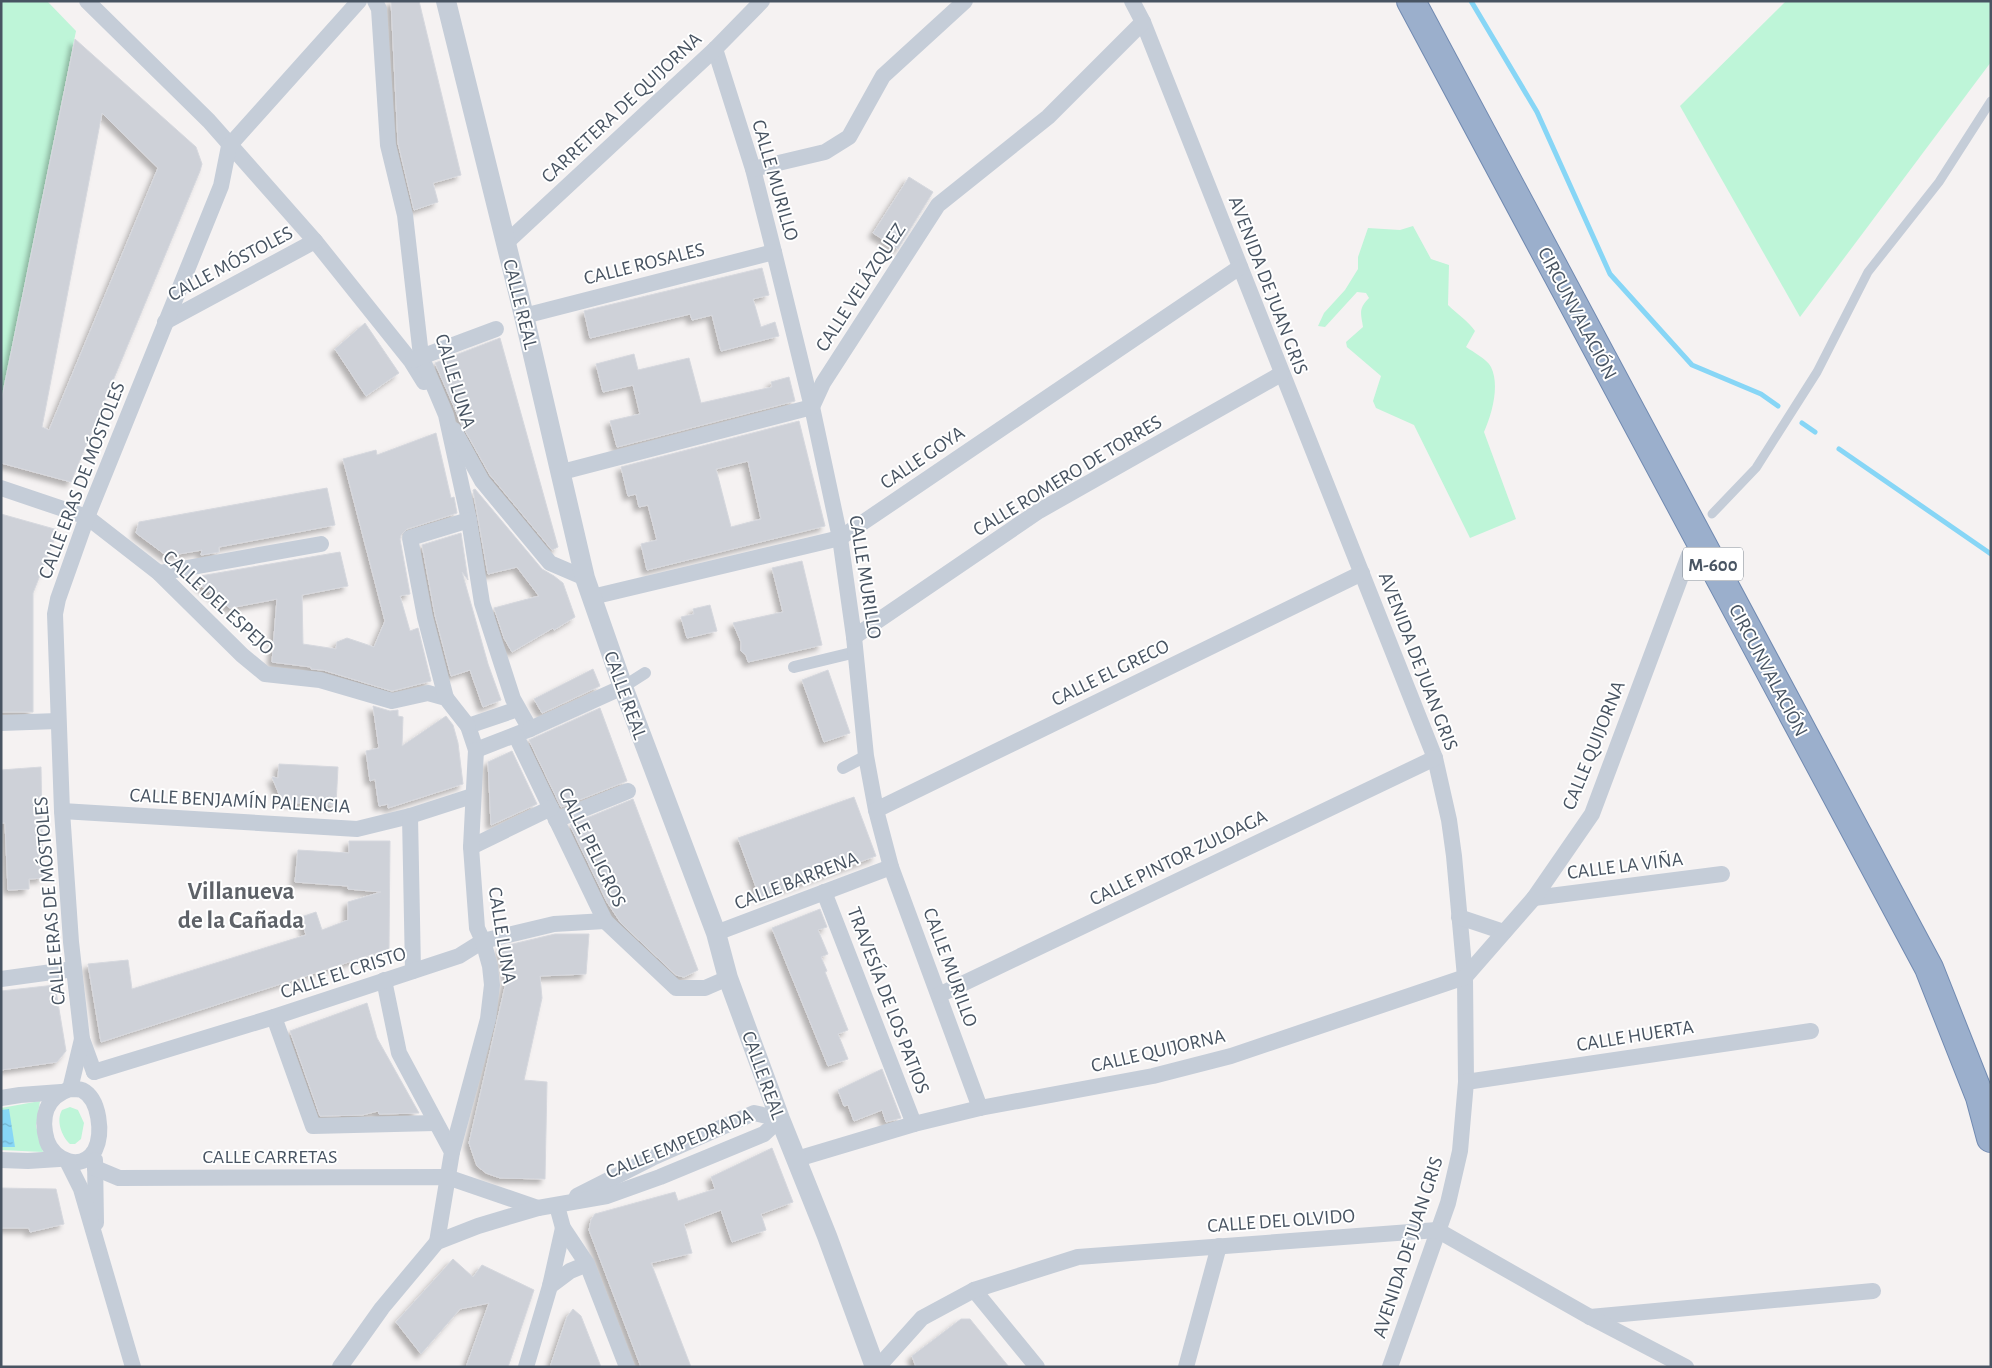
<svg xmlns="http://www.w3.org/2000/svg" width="1992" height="1368" font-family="'Alegreya Sans',sans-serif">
	<defs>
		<pattern id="water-ripples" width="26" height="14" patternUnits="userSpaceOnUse" patternTransform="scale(1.25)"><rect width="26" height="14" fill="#87d6f6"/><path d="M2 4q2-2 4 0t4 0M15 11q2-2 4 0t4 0" fill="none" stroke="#70b0cb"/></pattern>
		<filter id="shadow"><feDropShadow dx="-4.5" dy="4.5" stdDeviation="2.5" flood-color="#0004"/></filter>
	</defs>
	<rect width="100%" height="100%" fill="#f5f2f2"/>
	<!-- green -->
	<g fill="#bef5d8">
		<path d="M1,1H47L76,31L1,402Z"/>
		<path d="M1786,1H1991V62L1800,317L1680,106Z"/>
		<path d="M1413,226L1431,259L1449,265L1448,305C1457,314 1467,320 1475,331L1466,347C1473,352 1487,359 1491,367C1500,385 1492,414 1484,432L1516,519L1470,538L1414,425L1376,408L1373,401L1381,376L1347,347L1346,342L1363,327C1361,313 1358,309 1369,298L1366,293L1357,292L1325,327L1318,326L1324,313L1345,290L1358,269V257L1368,228L1400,230Z"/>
		<path d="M40,1101L36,1126L43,1152L1,1150V1108Z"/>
		<path d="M70,1107L78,1110L84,1123L81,1139L75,1144H70C61,1136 56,1120 62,1110Z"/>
	</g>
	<!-- water -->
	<path fill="url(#water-ripples)" d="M9,1109L15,1147H1V1110Z"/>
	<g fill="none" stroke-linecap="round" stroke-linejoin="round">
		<!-- stream -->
		<g stroke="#87d6f6" stroke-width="5">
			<path d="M1471,1L1537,112L1610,274L1692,365L1761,394L1778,406"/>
			<path d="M1802,423L1815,432"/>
			<path d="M1839,449L1991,554"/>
		</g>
	</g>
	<!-- building -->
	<g fill="#ced1d8" stroke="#d6d8de" fill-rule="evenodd" filter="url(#shadow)">
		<path d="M391,1H419L461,175L433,183L438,202L414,210L398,143Z"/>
		<path d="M75,39L196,147L202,164L200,171L71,482L1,463V402ZM102,113L158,168L49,430L42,427Z"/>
		<path d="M909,177L933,192L898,249L873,233Z"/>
		<path d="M762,268L769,295L753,299L761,327L775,322L779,336L721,351L712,315L692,320L690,314L590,338L584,311Z"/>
		<path d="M365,323L399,373L366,396L335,349Z"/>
		<path d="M500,338L558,547L552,550L490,475L462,425L435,363Z"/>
		<path d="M634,354L638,370L689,358L701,403L772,387L771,382L789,377L795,401L617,447L610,421L640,414L633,385L603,392L596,364Z"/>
		<path d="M799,421L825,526L647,570L641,544L657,540L648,505L639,507L636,494L628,496L621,467ZM748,461L761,519L731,527L716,469Z"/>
		<path d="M436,433L451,498L454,497L457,513L407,529L401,535L400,539L410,594L400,596L410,631L418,628L431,681L392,691L323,670L311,669V667L272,662L277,599L230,608L199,584L200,576L340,552L348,586L302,595L303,644L336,649L337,642L347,638L374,647L385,621L343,459L376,450L377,455Z"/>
		<path d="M327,488L335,525L219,547V552L201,555L202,550L167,556L136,533L139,522Z"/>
		<path d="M475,489L542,569L554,576L563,583L575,617L554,630L553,628L512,652L504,638L494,608L539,596L517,567L488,574L473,490Z"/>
		<path d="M1,514L58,530L33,593V712H1Z"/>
		<path d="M461,533L468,580L462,572L488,664L501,700L483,707L470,670L451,676L435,615L422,545Z"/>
		<path d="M802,561L822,645L748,662L746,655L741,651V642L733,623L783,612L772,568Z"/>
		<path d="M710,605L717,631L687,638L681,617L694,614L693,609Z"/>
		<path d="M593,669L600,686L542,713L534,699Z"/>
		<path d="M828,670L850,733L824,742L802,680Z"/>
		<path d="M373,706L390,711L398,710V716L403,717L402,746L446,716L453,725L458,743L463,784L388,808V804L379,806L375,779L370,781L366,751L379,748Z"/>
		<path d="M600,708L627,781L561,807L529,740Z"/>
		<path d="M512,751L537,804L491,825L488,762Z"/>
		<path d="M279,764L338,767L336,805L286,802V799H281L272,777L278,778Z"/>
		<path d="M41,767L43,878L29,879V889L8,890L5,823H1V770Z"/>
		<path d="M854,797L876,856L760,898L738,838Z"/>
		<path d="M633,799L698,970L684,977L676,975L621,923L607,902L570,825Z"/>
		<path d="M349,841H390L389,949L101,1042L88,964L128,960L132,989L306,935L301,917L316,912L322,930L348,920V902L381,892L348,889V886L295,882L298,850L349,853Z"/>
		<path d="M820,909L827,927L818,930L828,954L821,957L827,971L825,972L848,1030L838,1034L848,1059L828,1066L772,928Z"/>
		<path d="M555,934H589L586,974L540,976L542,998L524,1080L547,1082L545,1179L500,1178L486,1173L477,1166L469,1143L507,978L500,947Z"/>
		<path d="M55,985L66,1051L57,1062L1,1070V991Z"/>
		<path d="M367,1003L377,1038L419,1113L379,1114L378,1111L362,1115L320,1116L290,1031Z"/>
		<path d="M882,1069L901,1118L886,1122L882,1110L854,1121L848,1105L844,1106L838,1090Z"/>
		<path d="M772,1148L793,1202L761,1214L766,1230L732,1242L721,1210L684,1224L692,1253L651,1263L691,1367H641L589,1230L591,1220L595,1214L675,1192L678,1201L715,1189L711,1177Z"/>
		<path d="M1,1188L56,1189L64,1224L30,1232L29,1228H1Z"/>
		<path d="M453,1259L473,1277L482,1265L534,1290L508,1367H466L489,1303L460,1309L421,1354L396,1322Z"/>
		<path d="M573,1309L581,1316L601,1367H550L567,1317Z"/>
		<path d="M961,1319H970L1009,1367H916L912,1356Z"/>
	</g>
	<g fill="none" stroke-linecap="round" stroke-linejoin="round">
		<defs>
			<path id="trunk" d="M1411,1L1929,968L1980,1097L1991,1138"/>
		</defs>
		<!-- trunk casing -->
		<use href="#trunk" stroke="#718ab1" stroke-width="30"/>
		<!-- service -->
		<path stroke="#c5cdd8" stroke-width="9" d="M1712,514L1756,468L1817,372L1868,272L1939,182L1991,101"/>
		<!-- pedestrian -->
		<g stroke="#c5cdd8" stroke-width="12">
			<path d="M794,667L856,652"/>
			<path d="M623,687L645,673"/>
			<path d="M843,768L866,756"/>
		</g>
		<!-- minor -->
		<g stroke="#c5cdd8" stroke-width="16">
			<path d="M87,1L209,121L315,241L411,361L424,382"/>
			<path d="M375,1L379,9L388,145L405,215L421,356L446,415L469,520L482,603L513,699L530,729L476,750L468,726L518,709"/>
			<path d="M1132,1L1143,22L1435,758L1449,820L1454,856L1465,977L1466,1082L1460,1151L1448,1203L1390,1367"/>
			<path d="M715,49L753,169L774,252L812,407L840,538L854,637L866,756L876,810L891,867L980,1108"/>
			<path d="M753,169L825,152L849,137L883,76L965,1"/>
			<path d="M506,243L715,49L762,1"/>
			<path d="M524,316L774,252"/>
			<path d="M165,322L315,241"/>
			<path d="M413,360L496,329"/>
			<path d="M454,430L482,481L550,563L585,578"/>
			<path d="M562,472L812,407L823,383L938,205L1048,117L1143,22"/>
			<path d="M1,488L87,517L159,573L242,655L265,674L320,680L392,701L428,693L446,698L468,726"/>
			<path d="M159,573L321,544"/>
			<path d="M592,597L840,538L1240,267"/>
			<path d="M854,637L1039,511L1281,374"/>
			<path d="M446,698L425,617L410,538L469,520"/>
			<path d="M1,723L58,721"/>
			<path d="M530,729L623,687"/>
			<path d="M516,736L605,921L676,988H705L728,978"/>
			<path d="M876,810L1362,573"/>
			<path d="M62,811L357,829L410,816L472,796"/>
			<path d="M410,816L413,971"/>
			<path d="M556,820L628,791"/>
			<path d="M471,847L551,808"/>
			<path d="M824,892L914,1124"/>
			<path d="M1534,898L1722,874"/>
			<path d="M1459,917L1504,932"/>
			<path d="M716,933L891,867"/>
			<path d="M1,979L74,969"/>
			<path d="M384,980L399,1053L452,1152L437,1242"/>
			<path d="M939,995L1435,758"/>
			<path d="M274,1017L313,1126L435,1123"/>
			<path d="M94,1072L82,1039L71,942L62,811L55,614L58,599L87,517L221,186L229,146L359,1"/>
			<path d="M94,1072L274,1017L459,956L483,941L554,924L605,921"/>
			<path d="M1466,1082L1811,1031"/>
			<path d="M70,1089C74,1089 79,1089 82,1090C100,1099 103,1134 95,1150C82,1172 54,1161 47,1141C40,1117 46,1097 70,1089Z"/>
			<path d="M70,1089L82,1039"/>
			<path d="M1,1098L20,1095L61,1092"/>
			<path d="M452,1152L488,1019L492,985L490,966L483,941L477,928L471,847L476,750"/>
			<path d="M797,1159L914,1124L980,1108L1153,1076L1231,1056L1465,977L1534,898L1592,814L1689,555"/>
			<path d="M1,1160L28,1161L59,1159"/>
			<path d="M95,1160L96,1223"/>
			<path d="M67,1161L81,1189L133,1367"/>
			<path d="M95,1168L119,1178L447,1177L538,1208"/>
			<path d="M577,1196L652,1158L754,1113L780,1119"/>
			<path d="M557,1206L563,1228L587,1264L627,1367"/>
			<path d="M550,1286L570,1271L587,1264"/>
			<path d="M974,1290L1037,1367"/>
			<path d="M1590,1317L1873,1291"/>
			<path d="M340,1367L382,1308L437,1242L478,1226L538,1208L607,1196L660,1177L764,1134L780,1119"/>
			<path d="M526,1367L550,1286L563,1228"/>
			<path d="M878,1367L922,1318L974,1290L1078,1257L1437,1230L1590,1317L1686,1367"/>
			<path d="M1186,1367L1219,1246"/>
		</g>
		<!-- tertiary -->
		<path stroke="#c5cdd8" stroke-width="20" d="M446,1L524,316L585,578L623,687L716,933L728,978L780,1119L827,1236L875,1367"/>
		<!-- trunk -->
		<use href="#trunk" stroke="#9bafcc" stroke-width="28"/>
	</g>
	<g text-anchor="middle" stroke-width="4" stroke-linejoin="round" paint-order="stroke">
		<!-- shield labels -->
		<rect fill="#fff" stroke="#7f8791" stroke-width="1" x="1683" y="547.5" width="60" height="33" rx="4"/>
		<g font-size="19" font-weight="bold" fill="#485462">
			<text x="1713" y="571">M-600</text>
		</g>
		<!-- street labels -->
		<g font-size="20" fill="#485462" stroke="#fff">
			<text transform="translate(621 107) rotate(-43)" y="7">CARRETERA DE QUIJORNA</text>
			<text transform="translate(776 180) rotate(74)" y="7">CALLE MURILLO</text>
			<text transform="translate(230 263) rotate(-28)" y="7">CALLE MÓSTOLES</text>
			<text transform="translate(644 263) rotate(-14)" y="7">CALLE ROSALES</text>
			<text transform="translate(1269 285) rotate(69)" y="7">AVENIDA DE JUAN GRIS</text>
			<text transform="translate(860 287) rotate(-57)" y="7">CALLE VELÁZQUEZ</text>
			<text transform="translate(521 304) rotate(76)" y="7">CALLE REAL</text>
			<text transform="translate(1578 313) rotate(62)" y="7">CIRCUNVALACIÓN</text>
			<text transform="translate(456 381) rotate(73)" y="7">CALLE LUNA</text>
			<text transform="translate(922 457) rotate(-34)" y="7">CALLE GOYA</text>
			<text transform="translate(1067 475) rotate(-31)" y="7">CALLE ROMERO DE TORRES</text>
			<text transform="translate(81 480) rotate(-69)" y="7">CALLE ERAS DE MÓSTOLES</text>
			<text transform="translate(866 577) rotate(81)" y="7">CALLE MURILLO</text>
			<text transform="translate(219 602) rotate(43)" y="7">CALLE DEL ESPEJO</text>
			<text transform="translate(1419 661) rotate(69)" y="7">AVENIDA DE JUAN GRIS</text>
			<text transform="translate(1769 670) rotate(62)" y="7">CIRCUNVALACIÓN</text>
			<text transform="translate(1110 672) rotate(-26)" y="7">CALLE EL GRECO</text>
			<text transform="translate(626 695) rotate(70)" y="7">CALLE REAL</text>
			<text transform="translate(1593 745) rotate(-68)" y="7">CALLE QUIJORNA</text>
			<text transform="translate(240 800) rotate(3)" y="7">CALLE BENJAMÍN PALENCIA</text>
			<text transform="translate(593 847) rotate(64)" y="7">CALLE PELIGROS</text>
			<text transform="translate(1178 857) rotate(-26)" y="7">CALLE PINTOR ZULOAGA</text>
			<text transform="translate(1625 865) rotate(-7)" y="7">CALLE LA VIÑA</text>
			<text transform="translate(796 880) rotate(-21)" y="7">CALLE BARRENA</text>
			<text transform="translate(49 901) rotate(-95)" y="7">CALLE ERAS DE MÓSTOLES</text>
			<text transform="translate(503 935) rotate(81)" y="7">CALLE LUNA</text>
			<text transform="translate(951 967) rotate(70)" y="7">CALLE MURILLO</text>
			<text transform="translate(343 972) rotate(-18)" y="7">CALLE EL CRISTO</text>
			<text transform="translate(889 1000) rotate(69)" y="7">TRAVESÍA DE LOS PATIOS</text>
			<text transform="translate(1635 1035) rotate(-9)" y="7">CALLE HUERTA</text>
			<text transform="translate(1158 1050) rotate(-13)" y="7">CALLE QUIJORNA</text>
			<text transform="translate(764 1075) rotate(70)" y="7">CALLE REAL</text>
			<text transform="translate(679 1143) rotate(-22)" y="7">CALLE EMPEDRADA</text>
			<text x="270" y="1163">CALLE CARRETAS</text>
			<text transform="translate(1281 1220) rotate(-4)" y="7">CALLE DEL OLVIDO</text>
			<text transform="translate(1407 1247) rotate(-72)" y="7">AVENIDA DE JUAN GRIS</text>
		</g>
		<!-- district labels -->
		<g font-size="25" font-weight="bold" fill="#5e6268" stroke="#fff">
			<text x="241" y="899">Villanueva<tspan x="241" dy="29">de la Cañada</tspan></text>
		</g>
	</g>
	<!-- border -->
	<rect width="1992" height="1368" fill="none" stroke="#485462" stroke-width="5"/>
</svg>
